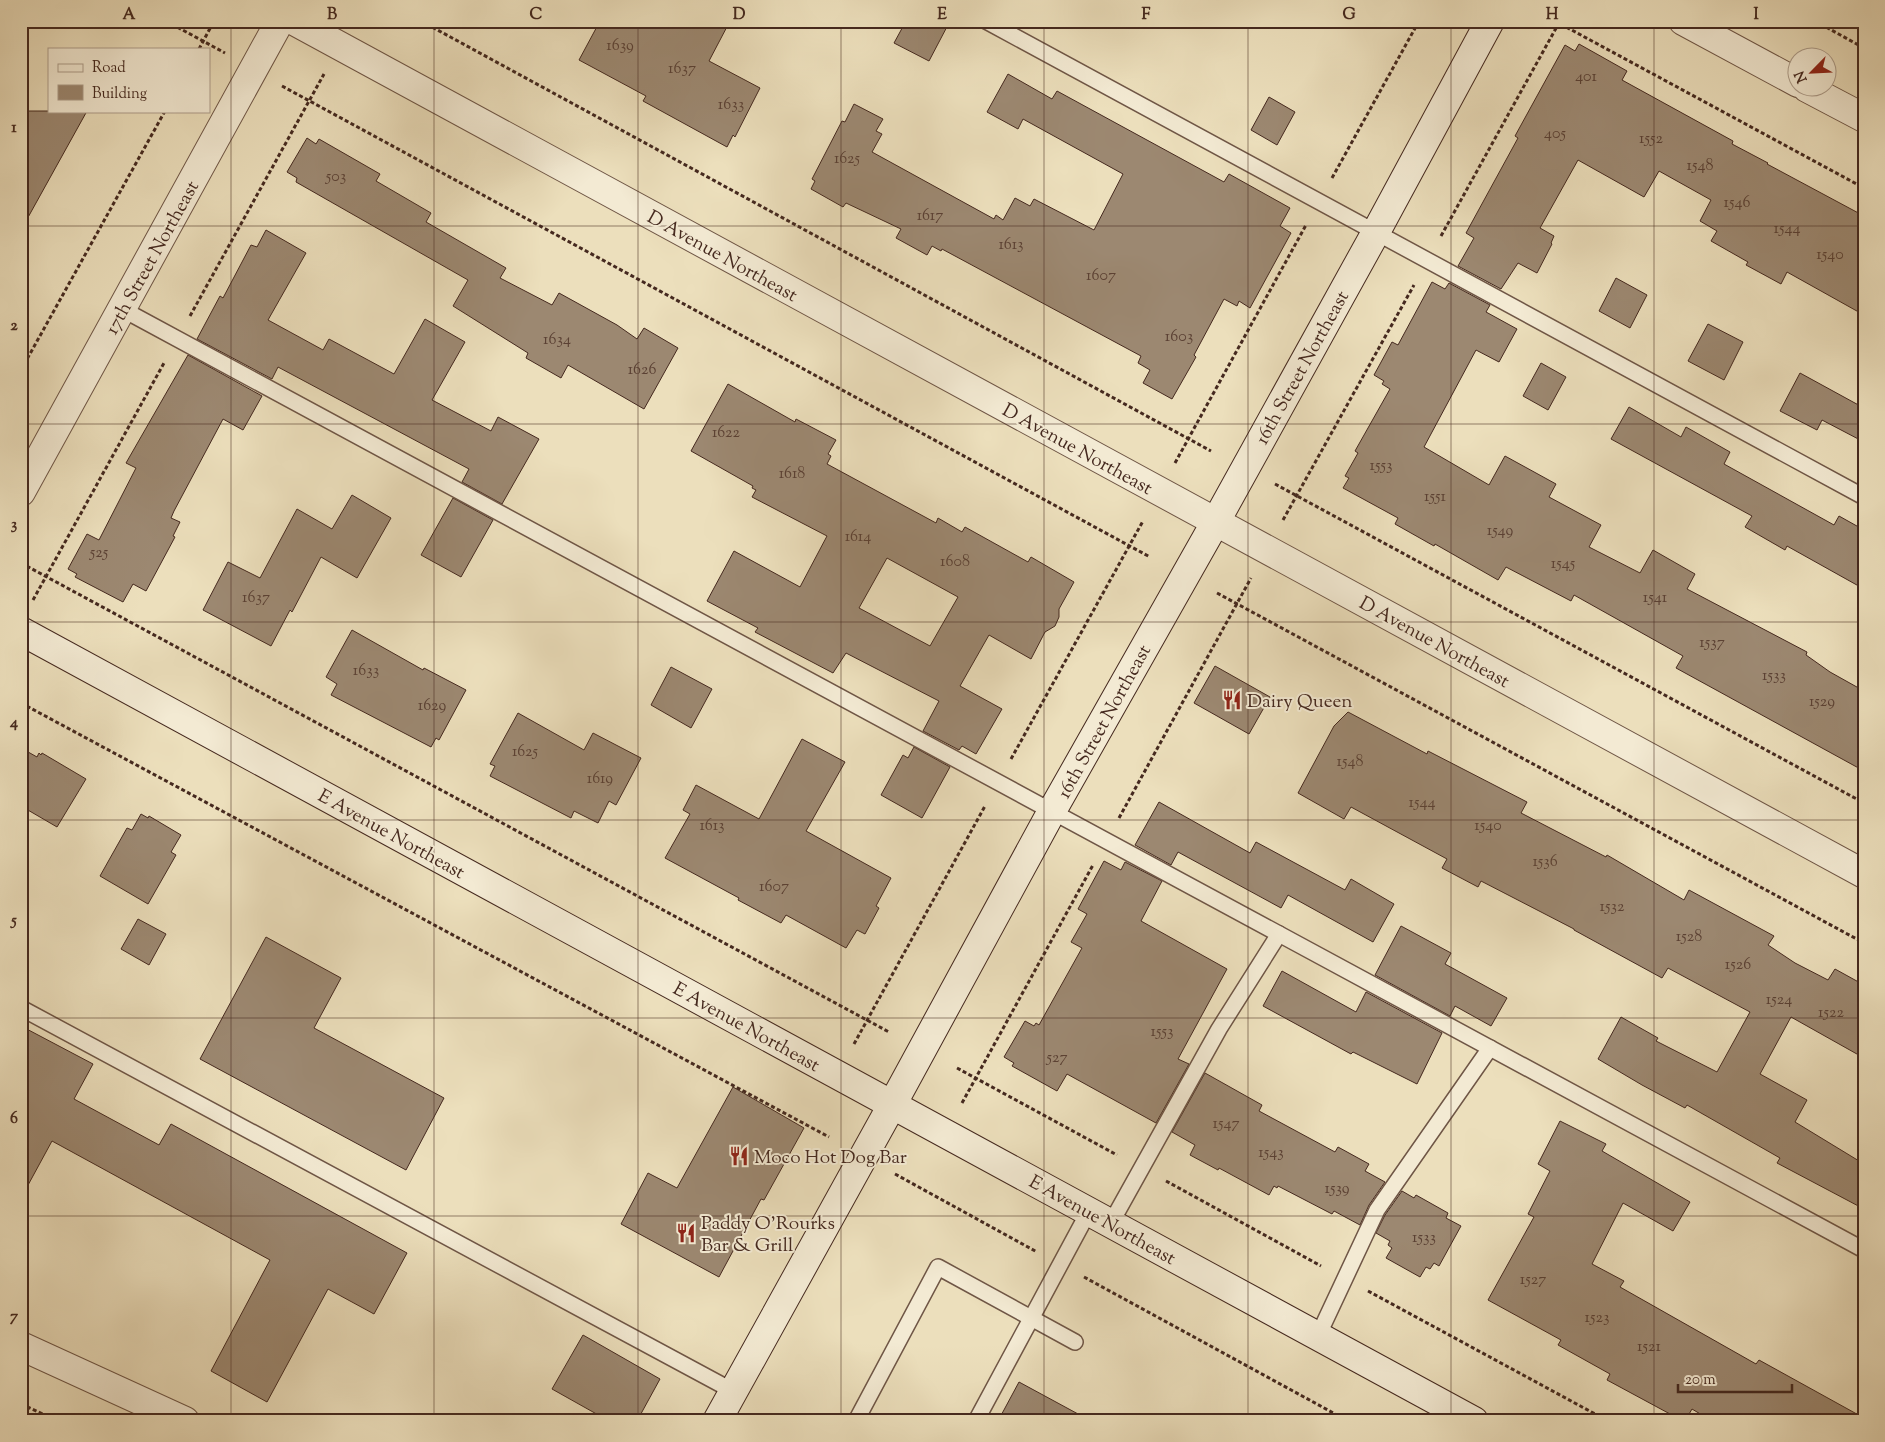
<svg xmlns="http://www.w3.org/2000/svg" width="1885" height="1442" font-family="'Sorts Mill Goudy',serif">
	<rect width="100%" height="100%" fill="#ecdfbc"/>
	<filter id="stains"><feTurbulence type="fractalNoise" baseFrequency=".004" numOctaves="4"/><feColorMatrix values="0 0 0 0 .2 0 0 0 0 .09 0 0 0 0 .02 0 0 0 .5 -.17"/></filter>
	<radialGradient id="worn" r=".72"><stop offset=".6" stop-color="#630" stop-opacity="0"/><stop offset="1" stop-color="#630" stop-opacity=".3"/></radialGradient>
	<!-- building -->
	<g fill="#9c8871" stroke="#45291f" fill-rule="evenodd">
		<path d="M600,21H730L709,61L760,88L735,137L733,135L727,147L643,101L646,96L579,60Z"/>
		<path d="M906,21H950L929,61L894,43Z"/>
		<path d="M1579,44L1627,71L1622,80L1733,141L1732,144L1768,163L1767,164L1864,216V315L1787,272L1781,284L1746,265L1748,262L1711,241L1717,231L1700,221L1711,200L1659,171L1644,197L1578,160L1540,228L1554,236L1551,243L1552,244L1537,273L1518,263L1501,289L1458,266L1474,238L1466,233L1518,138L1515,136L1565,45L1575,51Z"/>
		<path d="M1008,74L1052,99L1057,91L1224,182L1229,174L1290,208L1280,226L1291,233L1250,308L1239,301L1237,306L1224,299L1194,355L1196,357L1172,399L1143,383L1150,370L1138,363L1141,356L942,249L941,251L932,246L927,255L896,238L901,229L846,203L843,207L811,189L815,181L812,179L842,121L845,122L854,104L883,119L876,131L882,134L872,152L994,219L996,215L1003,220L1015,198L1030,206L1034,199L1094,230L1123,174L1023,119L1018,129L987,112Z"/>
		<path d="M1269,97L1295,112L1277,145L1251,130Z"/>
		<path d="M21,111H87L21,230Z"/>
		<path d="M307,138L316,144L319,139L380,174L376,181L431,213L426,222L506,268L500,278L552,305L559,293L617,325L637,339L644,328L678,348L644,409L568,365L561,378L526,358L528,353L453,306L468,280L296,182L297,178L287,172Z"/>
		<path d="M266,230L306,253L268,320L323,350L329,339L394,374L425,319L465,342L432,400L491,431L498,417L539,439L502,504L462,482L469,469L278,367L272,379L197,339L220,296L223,298L251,245L257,247Z"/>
		<path d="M1616,278L1647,295L1630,328L1599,311Z"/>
		<path d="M1432,282L1445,289L1449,283L1490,305L1486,312L1517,329L1499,362L1476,350L1424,447L1489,485L1505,456L1556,484L1549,497L1601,525L1589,547L1640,573L1653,550L1695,574L1687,589L1807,652L1806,655L1830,672L1864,691V771L1676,668L1683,656L1574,595L1571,601L1506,567L1498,580L1435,544L1434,546L1395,524L1398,518L1343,488L1349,478L1345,476L1358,453L1355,451L1390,389L1382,384L1384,381L1374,375L1392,342L1398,345Z"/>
		<path d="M1708,324L1743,342L1724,380L1688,361Z"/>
		<path d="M188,355L262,396L243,430L223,419L174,511L171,518L180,522L173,536L175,537L146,591L133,584L123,602L75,577L77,574L68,569L87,534L99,540L136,468L126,463Z"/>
		<path d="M1541,363L1566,377L1548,410L1523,396Z"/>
		<path d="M1800,373L1864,408V442L1822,420L1817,430L1780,411Z"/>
		<path d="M728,384L795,422L796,419L836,440L828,454L831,456L827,464L936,523L938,518L962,532L965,527L1028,562L1031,557L1074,582L1059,609V617L1055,626L1045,632L1031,659L989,635L960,686L1002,709L976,754L962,746L959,750L923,731L939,701L846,653L833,673L755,632L758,628L707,601L734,551L800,587L827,536L752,497L756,490L752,488L753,486L691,451ZM887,558L958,597L930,646L859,608Z"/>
		<path d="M1629,407L1681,437L1686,427L1730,452L1724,464L1834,525L1839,516L1864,530V589L1787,546L1785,550L1745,527L1752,516L1611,439Z"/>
		<path d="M352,495L391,518L357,578L321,557L292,612L290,610L271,646L203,610L228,562L260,578L297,509L332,529Z"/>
		<path d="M453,498L493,520L461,577L421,555Z"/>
		<path d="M352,630L423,670L424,668L466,690L439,740L436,738L431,747L331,695L337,684L326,677Z"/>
		<path d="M1215,666L1270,697L1249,734L1194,703Z"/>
		<path d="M671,667L712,689L691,728L651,705Z"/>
		<path d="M1348,712L1427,754L1428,751L1527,802L1521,813L1606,857L1607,855L1684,900L1689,890L1774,936L1768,945L1795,963L1828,980L1835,969L1864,985V1058L1791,1017L1760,1074L1807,1100L1795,1122L1864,1164V1209L1777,1163L1780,1158L1687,1105L1685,1108L1642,1085L1598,1059L1621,1017L1658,1038L1656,1041L1717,1072L1750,1012L1668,968L1662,978L1574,930V929L1481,881L1478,887L1442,868L1447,859L1351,807L1344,819L1298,793L1334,726Z"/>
		<path d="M518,713L584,750L593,733L641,758L616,805L609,801L598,823L574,811L571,818L490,776L495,766L490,764Z"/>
		<path d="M802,739L845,762L806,831L891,878L876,906L879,908L865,934L857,930L846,948L786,915L781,923L738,900L739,898L665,858L690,814L683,810L696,785L759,819Z"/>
		<path d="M914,747L950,767L922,818L881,795L903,755L908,758Z"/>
		<path d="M21,748L37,757L39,753L41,755L42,753L86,779L57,827L21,806Z"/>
		<path d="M1159,802L1250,853L1256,842L1345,890L1351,879L1394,904L1373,942L1288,895L1281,908L1178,852L1171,865L1135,845Z"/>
		<path d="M141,814L148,818L149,816L181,835L171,852L176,855L148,904L100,876L127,828L132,830Z"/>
		<path d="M1104,861L1121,870L1125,862L1162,881L1141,921L1227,969L1178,1059L1189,1064L1156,1123L1067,1074L1057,1091L1012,1066L1014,1063L1004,1057L1025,1021L1034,1026L1036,1023L1039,1025L1082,948L1071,942L1087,914L1078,909Z"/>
		<path d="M138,919L166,934L149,965L121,949Z"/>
		<path d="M1401,926L1451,953L1445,964L1507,998L1491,1026L1455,1006L1450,1016L1375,975Z"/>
		<path d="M266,937L341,978L314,1028L444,1098L406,1170L200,1059Z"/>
		<path d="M1282,971L1356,1012L1366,992L1442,1033L1417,1084L1353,1052L1351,1054L1263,1006Z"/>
		<path d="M21,1026L93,1064L74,1099L159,1145L171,1124L407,1253L374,1314L328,1289L267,1402L211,1371L270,1260L52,1141L21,1198Z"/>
		<path d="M1205,1073L1262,1105L1259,1111L1335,1152L1338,1147L1369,1164L1365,1171L1385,1182L1369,1205L1360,1225L1334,1211L1332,1214L1278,1186L1277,1188L1274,1186L1269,1195L1219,1168L1218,1170L1190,1155L1195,1145L1172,1132Z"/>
		<path d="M733,1087L804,1128L764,1200L761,1199L719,1277L621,1224L648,1173L677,1188Z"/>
		<path d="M1560,1121L1606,1144L1602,1151L1690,1202L1673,1231L1623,1203L1592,1264L1624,1281L1620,1287L1756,1364L1759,1360L1864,1418V1421H1712L1692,1409L1685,1421H1683L1607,1380L1610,1374L1558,1345L1561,1340L1488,1300L1534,1217L1528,1214L1550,1171L1538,1164Z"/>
		<path d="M1402,1191L1414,1198L1416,1195L1448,1213L1446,1218L1461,1226L1439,1266L1434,1263L1430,1269L1426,1267L1420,1277L1386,1258L1392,1248L1388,1245L1390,1241L1376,1233L1385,1215Z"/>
		<path d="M583,1335L660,1379L637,1421H609L552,1389Z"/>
		<path d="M1019,1382L1091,1421H998Z"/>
	</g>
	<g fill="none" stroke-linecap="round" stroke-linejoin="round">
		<defs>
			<g id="lane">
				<path d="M986,21L1864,497"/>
				<path d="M122,309L1864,1250"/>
				<path d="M21,1008L733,1391"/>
				<path d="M1111,1223L1219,1029L1279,934"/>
				<path d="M1318,1336L1377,1210L1490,1048"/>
				<path d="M856,1421L938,1267L1075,1342"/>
				<path d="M976,1421L1089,1211"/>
			</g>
			<g id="street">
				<path d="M294,21L1864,874"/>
				<path d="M1683,21L1798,83"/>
				<path d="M1807,88L1864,118"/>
				<path d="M21,492L280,21"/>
				<path d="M21,1346L185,1421"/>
			</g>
			<g id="secondary">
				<path d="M21,631L1474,1421"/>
				<path d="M717,1421L892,1105L1052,811L1215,523L1376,232L1490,21"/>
			</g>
		</defs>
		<!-- lane casing -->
		<use href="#lane" stroke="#6f5646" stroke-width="18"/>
		<!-- street casing -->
		<use href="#street" stroke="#6f5646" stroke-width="30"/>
		<!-- secondary casing -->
		<use href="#secondary" stroke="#45291f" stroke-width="30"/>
		<!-- path -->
		<g stroke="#45291f" stroke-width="3" stroke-dasharray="4 2.5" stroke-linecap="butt">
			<path d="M166,21L225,53"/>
			<path d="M421,21L1211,451"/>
			<path d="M1555,21L1864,188"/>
			<path d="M1815,21L1864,48"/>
			<path d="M199,49L214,21"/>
			<path d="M282,86L1150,557"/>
			<path d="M1332,178L1419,21"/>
			<path d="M1441,236L1560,21"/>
			<path d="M190,316L324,74"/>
			<path d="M21,370L165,111"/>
			<path d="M1175,463L1306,225"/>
			<path d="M1275,484L1864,803"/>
			<path d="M1283,520L1414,285"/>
			<path d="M21,563L889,1032"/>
			<path d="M1217,593L1864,943"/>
			<path d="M33,600L164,363"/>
			<path d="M21,703L829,1137"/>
			<path d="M1011,759L1143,521"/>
			<path d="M1119,818L1251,578"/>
			<path d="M854,1044L985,806"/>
			<path d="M957,1068L1117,1155"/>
			<path d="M962,1103L1093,865"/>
			<path d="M895,1174L1037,1252"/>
			<path d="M1166,1181L1321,1266"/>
			<path d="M1084,1277L1348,1421"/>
			<path d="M1368,1291L1608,1421"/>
			<path d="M21,1404L58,1421"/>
		</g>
		<!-- lane -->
		<use href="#lane" stroke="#f3ead3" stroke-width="15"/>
		<!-- street -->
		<use href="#street" stroke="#f3ead3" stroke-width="28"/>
		<!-- secondary -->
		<use href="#secondary" stroke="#f3ead3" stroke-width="28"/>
	</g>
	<!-- grid -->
	<path fill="none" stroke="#45291f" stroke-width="1" stroke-opacity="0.55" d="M231,21V1421M434,21V1421M638,21V1421M841,21V1421M1044,21V1421M1248,21V1421M1451,21V1421M1654,21V1421M21,226H1864M21,424H1864M21,622H1864M21,820H1864M21,1018H1864M21,1216H1864"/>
	<!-- icons -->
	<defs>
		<symbol id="restaurant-bare" viewBox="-9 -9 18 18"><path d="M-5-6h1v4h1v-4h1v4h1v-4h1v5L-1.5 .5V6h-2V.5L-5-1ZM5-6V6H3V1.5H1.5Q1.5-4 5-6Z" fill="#8f2418" stroke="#f3ead3" stroke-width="2.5" paint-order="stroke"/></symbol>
	</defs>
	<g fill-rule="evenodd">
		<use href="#restaurant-bare" x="1218" y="686" width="28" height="28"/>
		<use href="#restaurant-bare" x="725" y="1142" width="28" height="28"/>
		<use href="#restaurant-bare" x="672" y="1219" width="28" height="28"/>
	</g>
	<g text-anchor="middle" stroke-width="4" stroke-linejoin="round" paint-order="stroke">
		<!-- number labels -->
		<g font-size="16" fill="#5b4134">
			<text x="620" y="50">1639</text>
			<text x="682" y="73">1637</text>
			<text x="1586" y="81">401</text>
			<text x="731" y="109">1633</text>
			<text x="1555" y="138">405</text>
			<text x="1651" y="143">1552</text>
			<text x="847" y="163">1625</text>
			<text x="1700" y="170">1548</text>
			<text x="336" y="181">503</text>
			<text x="1737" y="207">1546</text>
			<text x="930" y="220">1617</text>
			<text x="1787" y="233">1544</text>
			<text x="1011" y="249">1613</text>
			<text x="1830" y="259">1540</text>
			<text x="1101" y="280">1607</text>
			<text x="1179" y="341">1603</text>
			<text x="557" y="344">1634</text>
			<text x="642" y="374">1626</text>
			<text x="726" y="437">1622</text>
			<text x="1381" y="470">1553</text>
			<text x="792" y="478">1618</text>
			<text x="1435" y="501">1551</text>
			<text x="1500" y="535">1549</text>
			<text x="858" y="541">1614</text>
			<text x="99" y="557">525</text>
			<text x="955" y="566">1608</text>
			<text x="1563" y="568">1545</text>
			<text x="256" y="602">1637</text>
			<text x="1655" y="602">1541</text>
			<text x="1712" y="647">1537</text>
			<text x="366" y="675">1633</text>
			<text x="1774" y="680">1533</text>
			<text x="1822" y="706">1529</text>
			<text x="432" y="710">1629</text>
			<text x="525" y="756">1625</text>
			<text x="1350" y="766">1548</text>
			<text x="600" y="783">1619</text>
			<text x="1422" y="807">1544</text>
			<text x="712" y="830">1613</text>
			<text x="1488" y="830">1540</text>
			<text x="1545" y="866">1536</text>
			<text x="774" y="891">1607</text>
			<text x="1612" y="911">1532</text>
			<text x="1689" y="941">1528</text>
			<text x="1738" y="969">1526</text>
			<text x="1779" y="1004">1524</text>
			<text x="1831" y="1017">1522</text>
			<text x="1162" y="1036">1553</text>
			<text x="1057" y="1062">527</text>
			<text x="1226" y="1128">1547</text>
			<text x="1271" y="1157">1543</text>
			<text x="1337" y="1193">1539</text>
			<text x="1424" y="1242">1533</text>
			<text x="1533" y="1284">1527</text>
			<text x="1597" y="1322">1523</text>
			<text x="1649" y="1351">1521</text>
		</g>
		<!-- street labels -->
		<g font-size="19" fill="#45291f" stroke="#f3ead3">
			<text transform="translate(723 255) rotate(29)" y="7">D Avenue Northeast</text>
			<text transform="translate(151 257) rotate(-61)" y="7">17th Street Northeast</text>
			<text transform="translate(1301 367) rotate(-61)" y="7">16th Street Northeast</text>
			<text transform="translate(1078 448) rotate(29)" y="7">D Avenue Northeast</text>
			<text transform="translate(1435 641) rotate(29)" y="7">D Avenue Northeast</text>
			<text transform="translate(1103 721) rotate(-61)" y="7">16th Street Northeast</text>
			<text transform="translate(392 833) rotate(29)" y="7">E Avenue Northeast</text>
			<text transform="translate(747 1026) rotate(29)" y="7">E Avenue Northeast</text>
			<text transform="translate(1103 1219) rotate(29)" y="7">E Avenue Northeast</text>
		</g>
		<!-- poi labels -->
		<g font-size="19" fill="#45291f" stroke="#f3ead3" text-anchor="start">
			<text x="1247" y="707">Dairy Queen</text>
			<text x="754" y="1163">Moco Hot Dog Bar</text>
			<text x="701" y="1229">Paddy O'Rourks<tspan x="701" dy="22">Bar &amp; Grill</tspan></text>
		</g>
	</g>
	<!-- margin -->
	<rect width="1885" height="1442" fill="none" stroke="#ecdfbc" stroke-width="55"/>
	<!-- legend -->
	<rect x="48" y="48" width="162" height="65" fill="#f3ead3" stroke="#ad9d8b"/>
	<rect x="58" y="64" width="25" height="8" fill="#f3ead3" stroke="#ad9d8b"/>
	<text x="92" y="72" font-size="15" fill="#45291f">Road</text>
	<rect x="58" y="85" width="25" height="15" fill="#9c8871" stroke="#ad9d8b"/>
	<text x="92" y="98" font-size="15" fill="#45291f">Building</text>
	<!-- north arrow -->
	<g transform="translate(1812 72) rotate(246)"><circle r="24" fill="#f3ead3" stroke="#ad9d8b"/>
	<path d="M0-4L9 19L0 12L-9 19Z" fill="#8f2418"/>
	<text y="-8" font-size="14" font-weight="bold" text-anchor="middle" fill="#45291f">N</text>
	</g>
	<!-- scale -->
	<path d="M1678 1384v8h114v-8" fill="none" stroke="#45291f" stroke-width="2.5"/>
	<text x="1685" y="1384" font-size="15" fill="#45291f" stroke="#f3ead3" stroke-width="4" paint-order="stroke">20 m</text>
	<rect x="28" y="28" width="1830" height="1386" fill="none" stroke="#45291f" stroke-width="2"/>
	<g font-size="16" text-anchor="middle" font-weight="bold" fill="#45291f">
		<text x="129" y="19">A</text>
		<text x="332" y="19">B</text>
		<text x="536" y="19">C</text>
		<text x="739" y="19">D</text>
		<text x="942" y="19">E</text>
		<text x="1146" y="19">F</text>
		<text x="1349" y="19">G</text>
		<text x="1552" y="19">H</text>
		<text x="1756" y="19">I</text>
		<text x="14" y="132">1</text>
		<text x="14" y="330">2</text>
		<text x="14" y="529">3</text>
		<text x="14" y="727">4</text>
		<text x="14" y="925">5</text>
		<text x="14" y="1123">6</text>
		<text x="14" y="1321">7</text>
	</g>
	<rect width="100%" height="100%" filter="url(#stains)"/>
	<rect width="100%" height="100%" fill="url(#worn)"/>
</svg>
